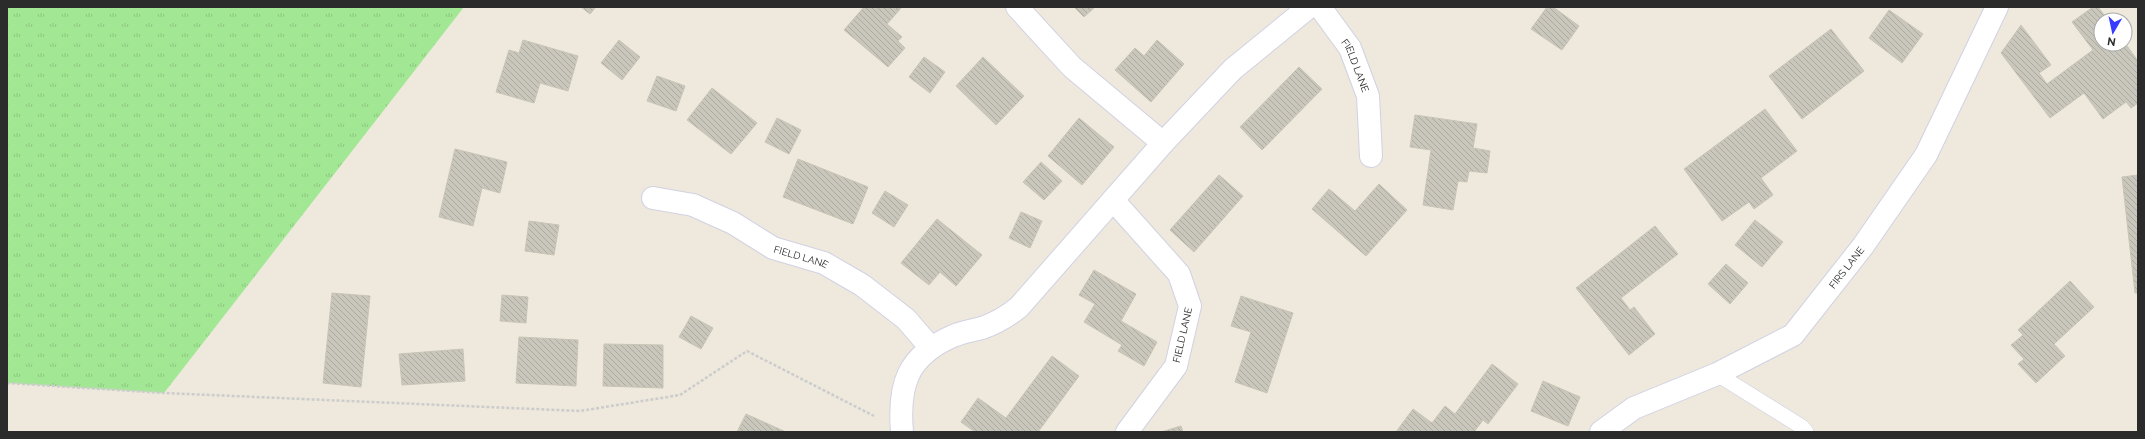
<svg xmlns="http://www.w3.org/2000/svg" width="2145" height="439" font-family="Raleway,sans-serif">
	<defs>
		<pattern id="grass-tufts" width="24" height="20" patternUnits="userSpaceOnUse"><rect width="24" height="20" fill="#a2e894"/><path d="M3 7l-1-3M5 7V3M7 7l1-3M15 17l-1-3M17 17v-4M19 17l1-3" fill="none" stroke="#8cc780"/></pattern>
		<pattern id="building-back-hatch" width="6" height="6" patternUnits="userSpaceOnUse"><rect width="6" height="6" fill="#c9c6bb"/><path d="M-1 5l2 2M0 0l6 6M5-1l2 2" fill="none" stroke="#adaaa1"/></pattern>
	</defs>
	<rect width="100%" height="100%" fill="#eee9dc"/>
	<!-- grass -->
	<path fill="url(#grass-tufts)" d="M7,7H464L164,393L7,383Z"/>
	<!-- building -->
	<g fill="url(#building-back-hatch)" stroke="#c9c5b5">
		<path d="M581,7H596L590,14Z"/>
		<path d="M864,7H902L887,24L902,37L898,41L905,48L888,67L844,30Z"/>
		<path d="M1074,7H1095L1084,17Z"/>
		<path d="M1547,7H1553L1579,26L1562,50L1531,29Z"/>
		<path d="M2093,7H2098L2108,20H2101V44L2125,43L2138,61V103L2131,108L2126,102L2103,119L2084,93L2050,118L2001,53L2021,25L2051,65L2039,73L2047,84L2093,50L2072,22Z"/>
		<path d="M1889,10L1923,34L1902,63L1869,38Z"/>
		<path d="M1831,29L1864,71L1802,119L1769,76Z"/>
		<path d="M523,40L578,56L568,91L540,83L534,103L496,92L509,50L519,53Z"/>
		<path d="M619,40L640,57L622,80L601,63Z"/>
		<path d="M1157,40L1184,64L1151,102L1115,70L1135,48L1144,56Z"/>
		<path d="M924,57L945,72L930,93L909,77Z"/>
		<path d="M983,57L1024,96L996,125L956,86Z"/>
		<path d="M1299,67L1322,89L1262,150L1240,127Z"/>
		<path d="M657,76L685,86L676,111L647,101Z"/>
		<path d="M712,88L757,123L731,154L687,120Z"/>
		<path d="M1765,109L1797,151L1761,178L1773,195L1754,209L1749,202L1722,221L1684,169Z"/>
		<path d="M1415,115L1477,124L1473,148L1490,151L1487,173L1469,171L1467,182L1458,181L1453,210L1423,205L1431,150L1410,147Z"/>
		<path d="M777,118L801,130L789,154L765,142Z"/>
		<path d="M1079,118L1114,147L1082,185L1048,156Z"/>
		<path d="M455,149L507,162L500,193L482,188L473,226L439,217Z"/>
		<path d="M798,159L868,187L853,224L783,197Z"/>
		<path d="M1041,162L1062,181L1044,200L1023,182Z"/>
		<path d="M1219,175L1243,196L1194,252L1170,230Z"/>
		<path d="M2138,175V293H2135L2122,177Z"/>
		<path d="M1379,184L1407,210L1366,256L1312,209L1329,189L1355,211Z"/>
		<path d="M885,191L908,205L894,227L872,213Z"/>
		<path d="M1021,212L1042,221L1030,248L1009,238Z"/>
		<path d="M937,219L982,255L956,286L940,272L929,285L901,263Z"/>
		<path d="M1755,220L1783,242L1762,267L1735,245Z"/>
		<path d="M529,221L559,225L554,255L525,251Z"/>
		<path d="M1655,226L1678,254L1621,298L1630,310L1634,307L1655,334L1629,355L1576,288Z"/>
		<path d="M1726,264L1748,283L1730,304L1708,284Z"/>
		<path d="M1094,270L1136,294L1121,321L1157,342L1144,366L1118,351L1122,345L1084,322L1095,304L1079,295Z"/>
		<path d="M2070,281L2094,307L2054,344L2065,356L2036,383L2018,364L2024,359L2011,345L2023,335L2018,330Z"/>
		<path d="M332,293L370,296L361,387L323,383Z"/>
		<path d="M502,295L528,297L526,323L500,321Z"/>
		<path d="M1241,296L1293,313L1267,393L1235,382L1251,332L1231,326Z"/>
		<path d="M691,316L713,328L701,349L679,337Z"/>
		<path d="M519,337L578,340L576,386L516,383Z"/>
		<path d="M604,344L663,345V388L603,386Z"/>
		<path d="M463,349L465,381L402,385L399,354Z"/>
		<path d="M1052,356L1079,376L1038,432H975L961,422L978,398L1006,418Z"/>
		<path d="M1492,364L1518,384L1488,424L1483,420L1474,432H1396L1413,409L1432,423L1445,406L1455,414Z"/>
		<path d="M1543,381L1580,397L1568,426L1531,411Z"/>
		<path d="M746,414L786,432H737Z"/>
		<path d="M1181,426L1183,432H1161Z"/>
	</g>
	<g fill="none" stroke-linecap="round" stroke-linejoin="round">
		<defs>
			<path id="lane" d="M1717,374L1802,427L1806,432"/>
			<g id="street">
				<path d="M1017,7L1072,67L1163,143"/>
				<path id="s1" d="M1320,7L1350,48L1368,96L1371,156"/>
				<path id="s2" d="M653,198L693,205L733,223L773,248L824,263L862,285L906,319L931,348"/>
				<path d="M1113,200L1179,274L1190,306L1176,366L1127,432"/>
				<path d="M902,432C898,385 907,356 953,336C962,332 973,330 982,328C997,323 1008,316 1019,307L1163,143L1233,69L1309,7"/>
				<path id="s3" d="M1601,432L1634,408L1717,374L1793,335L1863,246L1926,155L1997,7"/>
			</g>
		</defs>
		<!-- lane casing -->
		<use href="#lane" stroke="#d1d1e4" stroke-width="16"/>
		<!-- street casing -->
		<use href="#street" stroke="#d1d1e4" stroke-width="24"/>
		<!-- path -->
		<path stroke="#ccc" stroke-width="2.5" stroke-dasharray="3 2" stroke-linecap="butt" d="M7,383L164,393L580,411L680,395L747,351L874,416"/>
		<!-- lane -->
		<use href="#lane" stroke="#fff" stroke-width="15"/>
		<!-- street -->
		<use href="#street" stroke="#fff" stroke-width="22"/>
	</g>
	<g text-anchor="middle" stroke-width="3.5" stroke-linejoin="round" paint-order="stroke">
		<!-- street labels -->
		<g font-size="10" fill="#2b2b2b" stroke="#fff">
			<text dy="4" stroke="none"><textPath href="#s1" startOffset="69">FIELD LANE</textPath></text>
			<text dy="4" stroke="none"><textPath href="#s2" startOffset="161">FIELD LANE</textPath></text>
			<text dy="4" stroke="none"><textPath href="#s3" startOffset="302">FIRS LANE</textPath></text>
			<text transform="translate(1182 335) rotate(-77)" y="4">FIELD LANE</text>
		</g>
	</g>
	<!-- border -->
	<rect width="2145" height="439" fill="none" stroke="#2b2b2b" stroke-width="16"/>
	<!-- north arrow -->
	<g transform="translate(2113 32) rotate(189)"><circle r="19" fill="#ffffff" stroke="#aaaaaa"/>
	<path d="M0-3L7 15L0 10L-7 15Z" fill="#373aff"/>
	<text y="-6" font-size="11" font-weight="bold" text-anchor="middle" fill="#2b2b2b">N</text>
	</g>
</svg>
